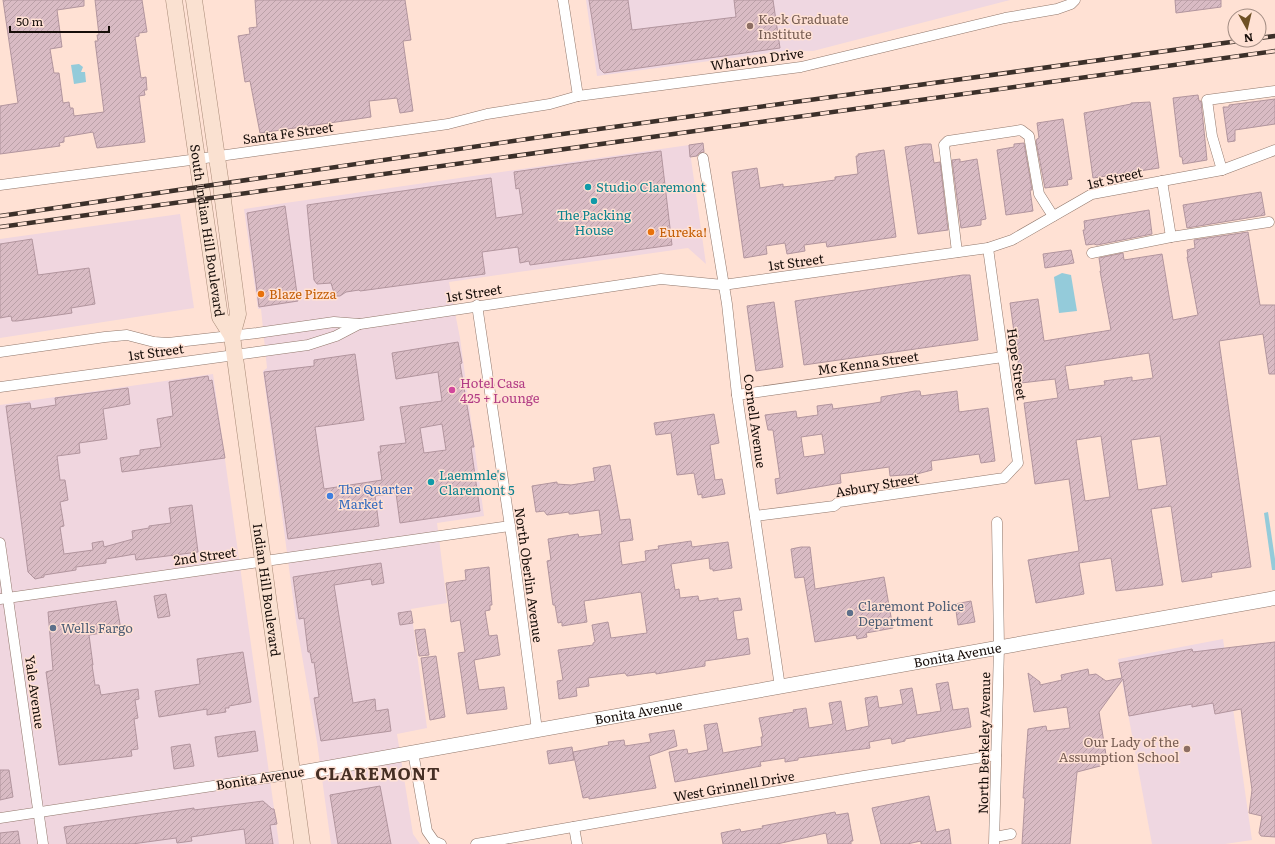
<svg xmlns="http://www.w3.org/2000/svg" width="1275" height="844" font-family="Literata,serif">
	<defs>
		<pattern id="building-hatch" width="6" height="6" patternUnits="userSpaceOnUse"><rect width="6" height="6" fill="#d9bbc4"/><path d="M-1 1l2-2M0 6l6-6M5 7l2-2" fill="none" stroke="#baa0a7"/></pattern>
	</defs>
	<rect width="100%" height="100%" fill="#ffe1d4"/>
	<!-- commercial -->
	<g fill="#f0d6df">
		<path d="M689,145L706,264L688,248L449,282L460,338L484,516L437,523L447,603L411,609L427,728L397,734L413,834L420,844H331L317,742L296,621L263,371L267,368L261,309H258L244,209Z"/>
		<path d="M180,214L194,308L0,338V239Z"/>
		<path d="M213,374L279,844H0V405Z"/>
	</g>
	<!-- education -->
	<g fill="#efd7e1">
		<path d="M586,0H1010L813,51H784L597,76Z"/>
		<path d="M1223,639L1252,840L1225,844H1152L1118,659Z"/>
	</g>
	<!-- water -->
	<g fill="#94cbda">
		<path d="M79,64L83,67L81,72H85L86,82L74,84L71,65Z"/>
		<path d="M1062,273L1071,275L1077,311L1059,313L1054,277Z"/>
		<path d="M1268,512L1275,559V570H1272L1264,513Z"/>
	</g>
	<!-- building -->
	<g fill="url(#building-hatch)" stroke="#b2959e" fill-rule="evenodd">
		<path d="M3,0H84V6L57,10L62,47L50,49L54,73H59L63,103L69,102L70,108H73L74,116L104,112L95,41H98L97,35H99L95,0H142L147,32L139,33V36L135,37L141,78L146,77L147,90H144L145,95L139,96L145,142L97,148L93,132L64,137V142L59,143L60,146L0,154V106L18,103Z"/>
		<path d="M255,0H405L411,40L403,41L413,111L400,113L397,98L369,101L371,117L260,133L250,81L245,82L238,36L250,34L249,28L257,27Z"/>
		<path d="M589,0H628L632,30L736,17L734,0H773L780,48L604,73L600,69Z"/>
		<path d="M1175,0H1221V7L1176,13Z"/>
		<path d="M1198,95L1199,101H1201L1207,160L1183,164L1182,157H1180L1173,98Z"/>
		<path d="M1275,99V124L1235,130V141L1228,142L1223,107H1229V105Z"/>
		<path d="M1150,102L1159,168L1093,178L1084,113L1131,104V103Z"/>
		<path d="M1063,119L1072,179L1067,180L1068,185L1045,188L1036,141L1037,139L1039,138L1037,123Z"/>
		<path d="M703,143L704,152L699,153L697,156L690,157L689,145Z"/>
		<path d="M1024,143L1032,190H1030L1033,211L1006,215L997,150L1014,147V144Z"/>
		<path d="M924,144H931L934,163L940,162L948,230L918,234L905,147Z"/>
		<path d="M884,150L896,237L827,247L826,242L804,245L805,251L787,254L785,243L766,246L767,254L744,258L732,172L757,168L760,188L783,184V187L800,185L835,180V177L858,174L856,156H858V154Z"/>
		<path d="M661,151L672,245L530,265L529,261L520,263L518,247L482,252L485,274L360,291L359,290L346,292L340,296H335L331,283L317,284L314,280L307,205L491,178L496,218L523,214L519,188L516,189L514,172Z"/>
		<path d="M960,159V162L977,159L986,219L981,220V225L961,228L952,160Z"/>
		<path d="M1261,192L1265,215L1187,228L1183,205Z"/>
		<path d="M285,206L298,301L259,307L247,213Z"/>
		<path d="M1149,210L1152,234L1097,245L1094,244L1086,245L1083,230H1085L1084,221Z"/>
		<path d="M1248,232L1260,305H1275V374H1269L1263,334L1219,341L1251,567L1211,573L1212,577L1182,582L1171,506L1151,509L1163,585L1116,591L1111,558L1079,563L1084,594L1036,603L1028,560L1079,551L1069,479L1035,484L1024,403L1058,398L1055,379L1021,383L1010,303L1038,299L1044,341L1111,330L1100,271H1101L1099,258L1123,253L1124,260L1162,254L1173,320L1198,315L1187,257H1188L1187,250L1195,248L1194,240ZM1149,353L1153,378L1132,381V377L1104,381L1105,385L1069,390L1065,366ZM1101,436L1110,497L1085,501L1076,440ZM1160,436L1167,485L1138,490L1131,440Z"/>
		<path d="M32,239L38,275L89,268L95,304L71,308L72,313L17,321H12L11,316L0,318V244Z"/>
		<path d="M1071,250L1074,263L1045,268L1043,254Z"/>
		<path d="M963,275H970L978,340L804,365L795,301Z"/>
		<path d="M774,302L783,367L756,371L747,306Z"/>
		<path d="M458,342L462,363L460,364L474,447H471L480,511L400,523L396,493L375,496L379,526L288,539L264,372L314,366V360L355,354L364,420L315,427L324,489L382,480L378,452H381L380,446L406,443L400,407L442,401L438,372L396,379L392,353ZM442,424L446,450L424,453L420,428Z"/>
		<path d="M208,376L209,381L212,380L225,458L122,472L120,458L140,455V450L161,447L157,419L173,416L169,382Z"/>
		<path d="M128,388L130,404L103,409L107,439L79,443L80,453L57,456L60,480H65L68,500L60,502L64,526L60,527L64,554L93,550L92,543L103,541L104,547L133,539L132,531L149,528V526L171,523L169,508L192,505L198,552L136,560L135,554L106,559V563L76,567V570L44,575V577L35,579L28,572L6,406L30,403L31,409L56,405L55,398Z"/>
		<path d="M915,391H920L921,396L957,391L959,412L988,408L995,461L981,463L979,454L931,461L932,470L917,474L890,476L889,467L840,474L841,483L777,494L775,479L780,478L773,430H768L765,415L796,411L797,418L818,415L817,406L832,404L833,409L869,404L881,402V397ZM822,434L825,454L804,457L801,437Z"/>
		<path d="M714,414L719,443L710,445L715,480L722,479L725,494L702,498V494L698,495L694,473L677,475L671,433L656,435L654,423Z"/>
		<path d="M610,465L620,520L630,519L633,540L619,542L622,565L646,561L645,551L659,549L658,546L691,541L692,547L728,542L732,568L713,571V569H710L709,558L671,564L675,590L679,589L680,598L698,596L699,601L718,598V601L740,598L742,610L733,611L737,640L748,638L750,654L705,661V666L656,674V672L627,676L625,673L588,678L589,686L576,688L577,696L559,699L557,681L563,680L558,650L593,645V643L595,642L592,625L608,622L611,638L647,633L641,592L584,601L587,622L562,626V622L558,623L555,605H553L547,561L551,560L548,539L578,534L579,537L602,534L599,510L572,514H569V512L547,515L544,511L536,512L532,486L557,482V484L571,485L595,481L593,468Z"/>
		<path d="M801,547H810L815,589L884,577L893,628L866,633L867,637L857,639L856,635L815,642L804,577L795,578L791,549Z"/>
		<path d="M381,563L384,583L372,585L371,579L334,585L353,703L375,699L376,711L388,709L391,731L321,741L314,698L319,697L314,662L312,663L310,652H308L304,618L299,619L293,577Z"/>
		<path d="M489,567L492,605H490V610L485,611L489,636L497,635L500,655L474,660L479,690L504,687L507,709L467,714L458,653L465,652L460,620L451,622L446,583L466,580L465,570Z"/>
		<path d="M166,594L170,616L158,618L154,596Z"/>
		<path d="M116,601L121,630L89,635L93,665H92L95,685H99L101,695L138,689L139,699L135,700L138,718L134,719L138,749L131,750L132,756L59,765L46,672L53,670L48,612Z"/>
		<path d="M971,601L975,622L958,625L955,604Z"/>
		<path d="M411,611L413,623L400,625L398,613Z"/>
		<path d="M425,629L429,655L419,656L415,630Z"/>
		<path d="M1275,642V837L1261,836L1259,833L1262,816L1249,813L1252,790L1241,709L1215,714L1213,703L1192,707V704L1129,716L1123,679L1099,712L1107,761L1104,765L1077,772L1070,844H1022L1025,798H1023L1028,729L1046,726L1047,731L1070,728L1067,707L1034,712L1028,673L1040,682V685L1062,680L1061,675L1088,669L1089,675L1096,674L1106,681L1122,678L1119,663L1192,649L1193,652Z"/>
		<path d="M243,652L251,702L229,706V708H225L226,712L207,715V709L159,717L155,691L200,684L197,659Z"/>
		<path d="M436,656L445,717L430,720L421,658Z"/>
		<path d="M948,682L953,710L968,708L971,727L905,739V741L892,744L891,738L869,742L870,748L798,758V760L785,762V758L760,762L761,766L675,782L669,752L687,749L688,754L708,750L704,725L717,723L723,753L762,746L761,737H763L759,718L794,712L793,710L806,708L809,728L833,724L829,703L841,701L846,731L869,726L865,698L877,696L879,708L903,704L900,690L912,688L917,715L941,711L936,684Z"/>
		<path d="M674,730L677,746L649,756L656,788L589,799V797L583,798L573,752L609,745L608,742L624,740L625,746L651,742L649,734Z"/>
		<path d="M255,731L258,751L218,757L215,737Z"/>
		<path d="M190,744L194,766L174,769L171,747Z"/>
		<path d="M572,747L574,760L549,764L547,751Z"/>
		<path d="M0,770H9L13,797L0,800Z"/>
		<path d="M380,786L391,844H338L330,795Z"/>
		<path d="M929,796L936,832L949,829L951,844H921V841L907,844H881L872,808Z"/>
		<path d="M263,801L272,809H274L277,824L270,825L273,844H246L244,829L191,837L192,841L177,843L176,838L132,844H67L64,827L194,808V810Z"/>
		<path d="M835,812L836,815L848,813L853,841H851V844H828L826,833L777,844H723L721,833L740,829L741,832L763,828L762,826Z"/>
		<path d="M18,831L20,844H0V833Z"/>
	</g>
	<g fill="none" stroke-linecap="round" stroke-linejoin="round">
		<defs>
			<g id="minor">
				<path d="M563,0L578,96"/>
				<path d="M703,158L727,304L737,395L780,687"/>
				<path d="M1222,170L1212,136L1207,100L1275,91"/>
				<path d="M1162,181L1171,237"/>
				<path d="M0,185L198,159L448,124L487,114L550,104L578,96L801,67L1005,18L1057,9L1071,4L1075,0"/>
				<path d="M957,252L944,145L948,141L1021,130L1029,136L1039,194L1053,216"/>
				<path d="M1092,253L1171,237L1269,222"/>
				<path d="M477,305L512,540L537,730"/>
				<path d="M0,352L105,337L127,335L154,342L168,343L257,333L334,322L360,324L661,279L723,285L988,248L1012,240L1092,194L1222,170L1275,150"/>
				<path d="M0,387L308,345L336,336L359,324"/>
				<path d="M737,395L1003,357"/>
				<path d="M755,516L834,506L839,502L1004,478L1018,463L988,248"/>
				<path d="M0,543L43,844"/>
				<path d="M0,599L510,526"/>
				<path d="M413,752L427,831L434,841L441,844"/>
				<path d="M0,818L293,774"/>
				<path d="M574,827L577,844"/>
				<path d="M995,837L1011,834"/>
				<path d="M476,844L864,776L996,755"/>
				<path d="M994,844L999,647L997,522"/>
			</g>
			<g id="secondary">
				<path id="s1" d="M293,774L1275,598"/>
			</g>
			<g id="primary">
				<path id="s2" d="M174,0L220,317L232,336L302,844"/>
				<path d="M194,0L221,185L238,314L232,336"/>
			</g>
		</defs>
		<!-- minor casing -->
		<use href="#minor" stroke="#91776b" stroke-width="11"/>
		<!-- secondary casing -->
		<use href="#secondary" stroke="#91776b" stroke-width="15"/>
		<!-- primary casing -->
		<use href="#primary" stroke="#a88a77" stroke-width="17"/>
		<!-- minor -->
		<use href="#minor" stroke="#fff" stroke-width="10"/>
		<!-- secondary -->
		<use href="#secondary" stroke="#fff" stroke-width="14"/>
		<!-- primary -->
		<use href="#primary" stroke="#fae1d1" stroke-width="16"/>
		<defs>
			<g id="rail">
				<path d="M1259,38L1275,36"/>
				<path d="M0,216L548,136L1246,40"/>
				<path d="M0,227L1275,51"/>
			</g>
		</defs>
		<!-- rail casing -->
		<use href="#rail" stroke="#3c302a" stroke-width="4.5"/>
		<!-- rail -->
		<use href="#rail" stroke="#ffe1d4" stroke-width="3" stroke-dasharray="9" stroke-linecap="butt"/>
	</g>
	<!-- markers -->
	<g fill="#8d6e63" stroke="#ffe1d4" stroke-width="1.5">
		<circle cx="750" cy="26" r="4"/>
		<circle cx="1187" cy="749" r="4"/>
	</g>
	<g fill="#0f9aa8" stroke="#ffe1d4" stroke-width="1.5">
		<circle cx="588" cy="187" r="4"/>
		<circle cx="594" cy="201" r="4"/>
		<circle cx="431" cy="482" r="4"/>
	</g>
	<g fill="#e8710a" stroke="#ffe1d4" stroke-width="1.5">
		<circle cx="651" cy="232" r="4"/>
		<circle cx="261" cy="294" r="4"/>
	</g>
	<circle fill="#d1479c" stroke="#ffe1d4" stroke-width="1.5" cx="452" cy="390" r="4"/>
	<circle fill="#3f7fe0" stroke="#ffe1d4" stroke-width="1.5" cx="330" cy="496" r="4"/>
	<g fill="#5c6f8a" stroke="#ffe1d4" stroke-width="1.5">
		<circle cx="850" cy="613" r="4"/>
		<circle cx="53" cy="628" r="4"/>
	</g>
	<g text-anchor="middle" stroke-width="3" stroke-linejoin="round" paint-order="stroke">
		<!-- education labels -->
		<g font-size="13" fill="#785e54" stroke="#ffe1d4" text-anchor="start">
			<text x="758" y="24">Keck Graduate<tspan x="758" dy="15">Institute</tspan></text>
			<text x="1179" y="747" text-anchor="end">Our Lady of the<tspan x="1179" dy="15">Assumption School</tspan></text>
		</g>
		<!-- street labels -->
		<g font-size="13" fill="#160d09" stroke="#ffe1d4">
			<text transform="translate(757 59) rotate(-8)" y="5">Wharton Drive</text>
			<text transform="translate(288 133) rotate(-8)" y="5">Santa Fe Street</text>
			<text transform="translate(1115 178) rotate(-13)" y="5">1st Street</text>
			<text dy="5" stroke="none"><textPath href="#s2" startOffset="233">South Indian Hill Boulevard</textPath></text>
			<text transform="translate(796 262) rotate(-8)" y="5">1st Street</text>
			<text transform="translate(474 293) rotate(-9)" y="5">1st Street</text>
			<text transform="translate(156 352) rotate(-8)" y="5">1st Street</text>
			<text transform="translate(868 363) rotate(-8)" y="5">Mc Kenna Street</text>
			<text transform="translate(1017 364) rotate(82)" y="5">Hope Street</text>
			<text transform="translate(755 421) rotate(82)" y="5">Cornell Avenue</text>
			<text transform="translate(877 485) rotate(-10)" y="5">Asbury Street</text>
			<text transform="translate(205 556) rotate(-8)" y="5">2nd Street</text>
			<text transform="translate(529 575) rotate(82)" y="5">North Oberlin Avenue</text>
			<text dy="5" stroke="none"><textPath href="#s2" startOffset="599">Indian Hill Boulevard</textPath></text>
			<text dy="5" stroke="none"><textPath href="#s1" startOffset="675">Bonita Avenue</textPath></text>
			<text transform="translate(35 692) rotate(82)" y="5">Yale Avenue</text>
			<text dy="5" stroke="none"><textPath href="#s1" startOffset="351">Bonita Avenue</textPath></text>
			<text transform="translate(984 743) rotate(-89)" y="5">North Berkeley Avenue</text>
			<text transform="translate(260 778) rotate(-9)" y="5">Bonita Avenue</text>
			<text transform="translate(734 786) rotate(-10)" y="5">West Grinnell Drive</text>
		</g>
		<!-- culture labels -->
		<g font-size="13" fill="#0d838f" stroke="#ffe1d4" text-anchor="start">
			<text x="596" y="192">Studio Claremont</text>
			<text x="594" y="220" text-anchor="middle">The Packing<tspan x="594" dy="15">House</tspan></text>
			<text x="439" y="480">Laemmle's<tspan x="439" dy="15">Claremont 5</tspan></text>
		</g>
		<!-- food labels -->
		<g font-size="13" fill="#c56008" stroke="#ffe1d4" text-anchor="start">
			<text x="659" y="237">Eureka!</text>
			<text x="269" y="299">Blaze Pizza</text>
		</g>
		<!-- hotel labels -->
		<g font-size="13" fill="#b23c85" stroke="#ffe1d4" text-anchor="start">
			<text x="460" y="388">Hotel Casa<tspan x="460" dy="15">425 + Lounge</tspan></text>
		</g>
		<!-- shop labels -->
		<g font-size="13" fill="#366cbe" stroke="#ffe1d4" text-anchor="start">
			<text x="338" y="494">The Quarter<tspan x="338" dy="15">Market</tspan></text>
		</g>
		<!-- service labels -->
		<g font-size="13" fill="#4e5e75" stroke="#ffe1d4" text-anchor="start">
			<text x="858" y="611">Claremont Police<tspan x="858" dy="15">Department</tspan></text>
			<text x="61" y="633">Wells Fargo</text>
		</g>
		<!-- district labels -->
		<g font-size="17" font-weight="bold" letter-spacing="1" fill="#462f25" stroke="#ffe1d4">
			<text x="378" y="780">CLAREMONT</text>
		</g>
	</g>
	<!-- north arrow -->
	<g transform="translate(1247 28) rotate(172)"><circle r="19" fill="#ffe1d4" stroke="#a28c83"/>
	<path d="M0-3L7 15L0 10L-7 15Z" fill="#6f5025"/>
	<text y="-6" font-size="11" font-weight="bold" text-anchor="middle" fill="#160d09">N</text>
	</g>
	<!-- scale -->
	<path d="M10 26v6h99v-6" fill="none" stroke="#160d09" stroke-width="2"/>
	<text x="16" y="26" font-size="12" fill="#160d09" stroke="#ffe1d4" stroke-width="3" paint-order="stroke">50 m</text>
</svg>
